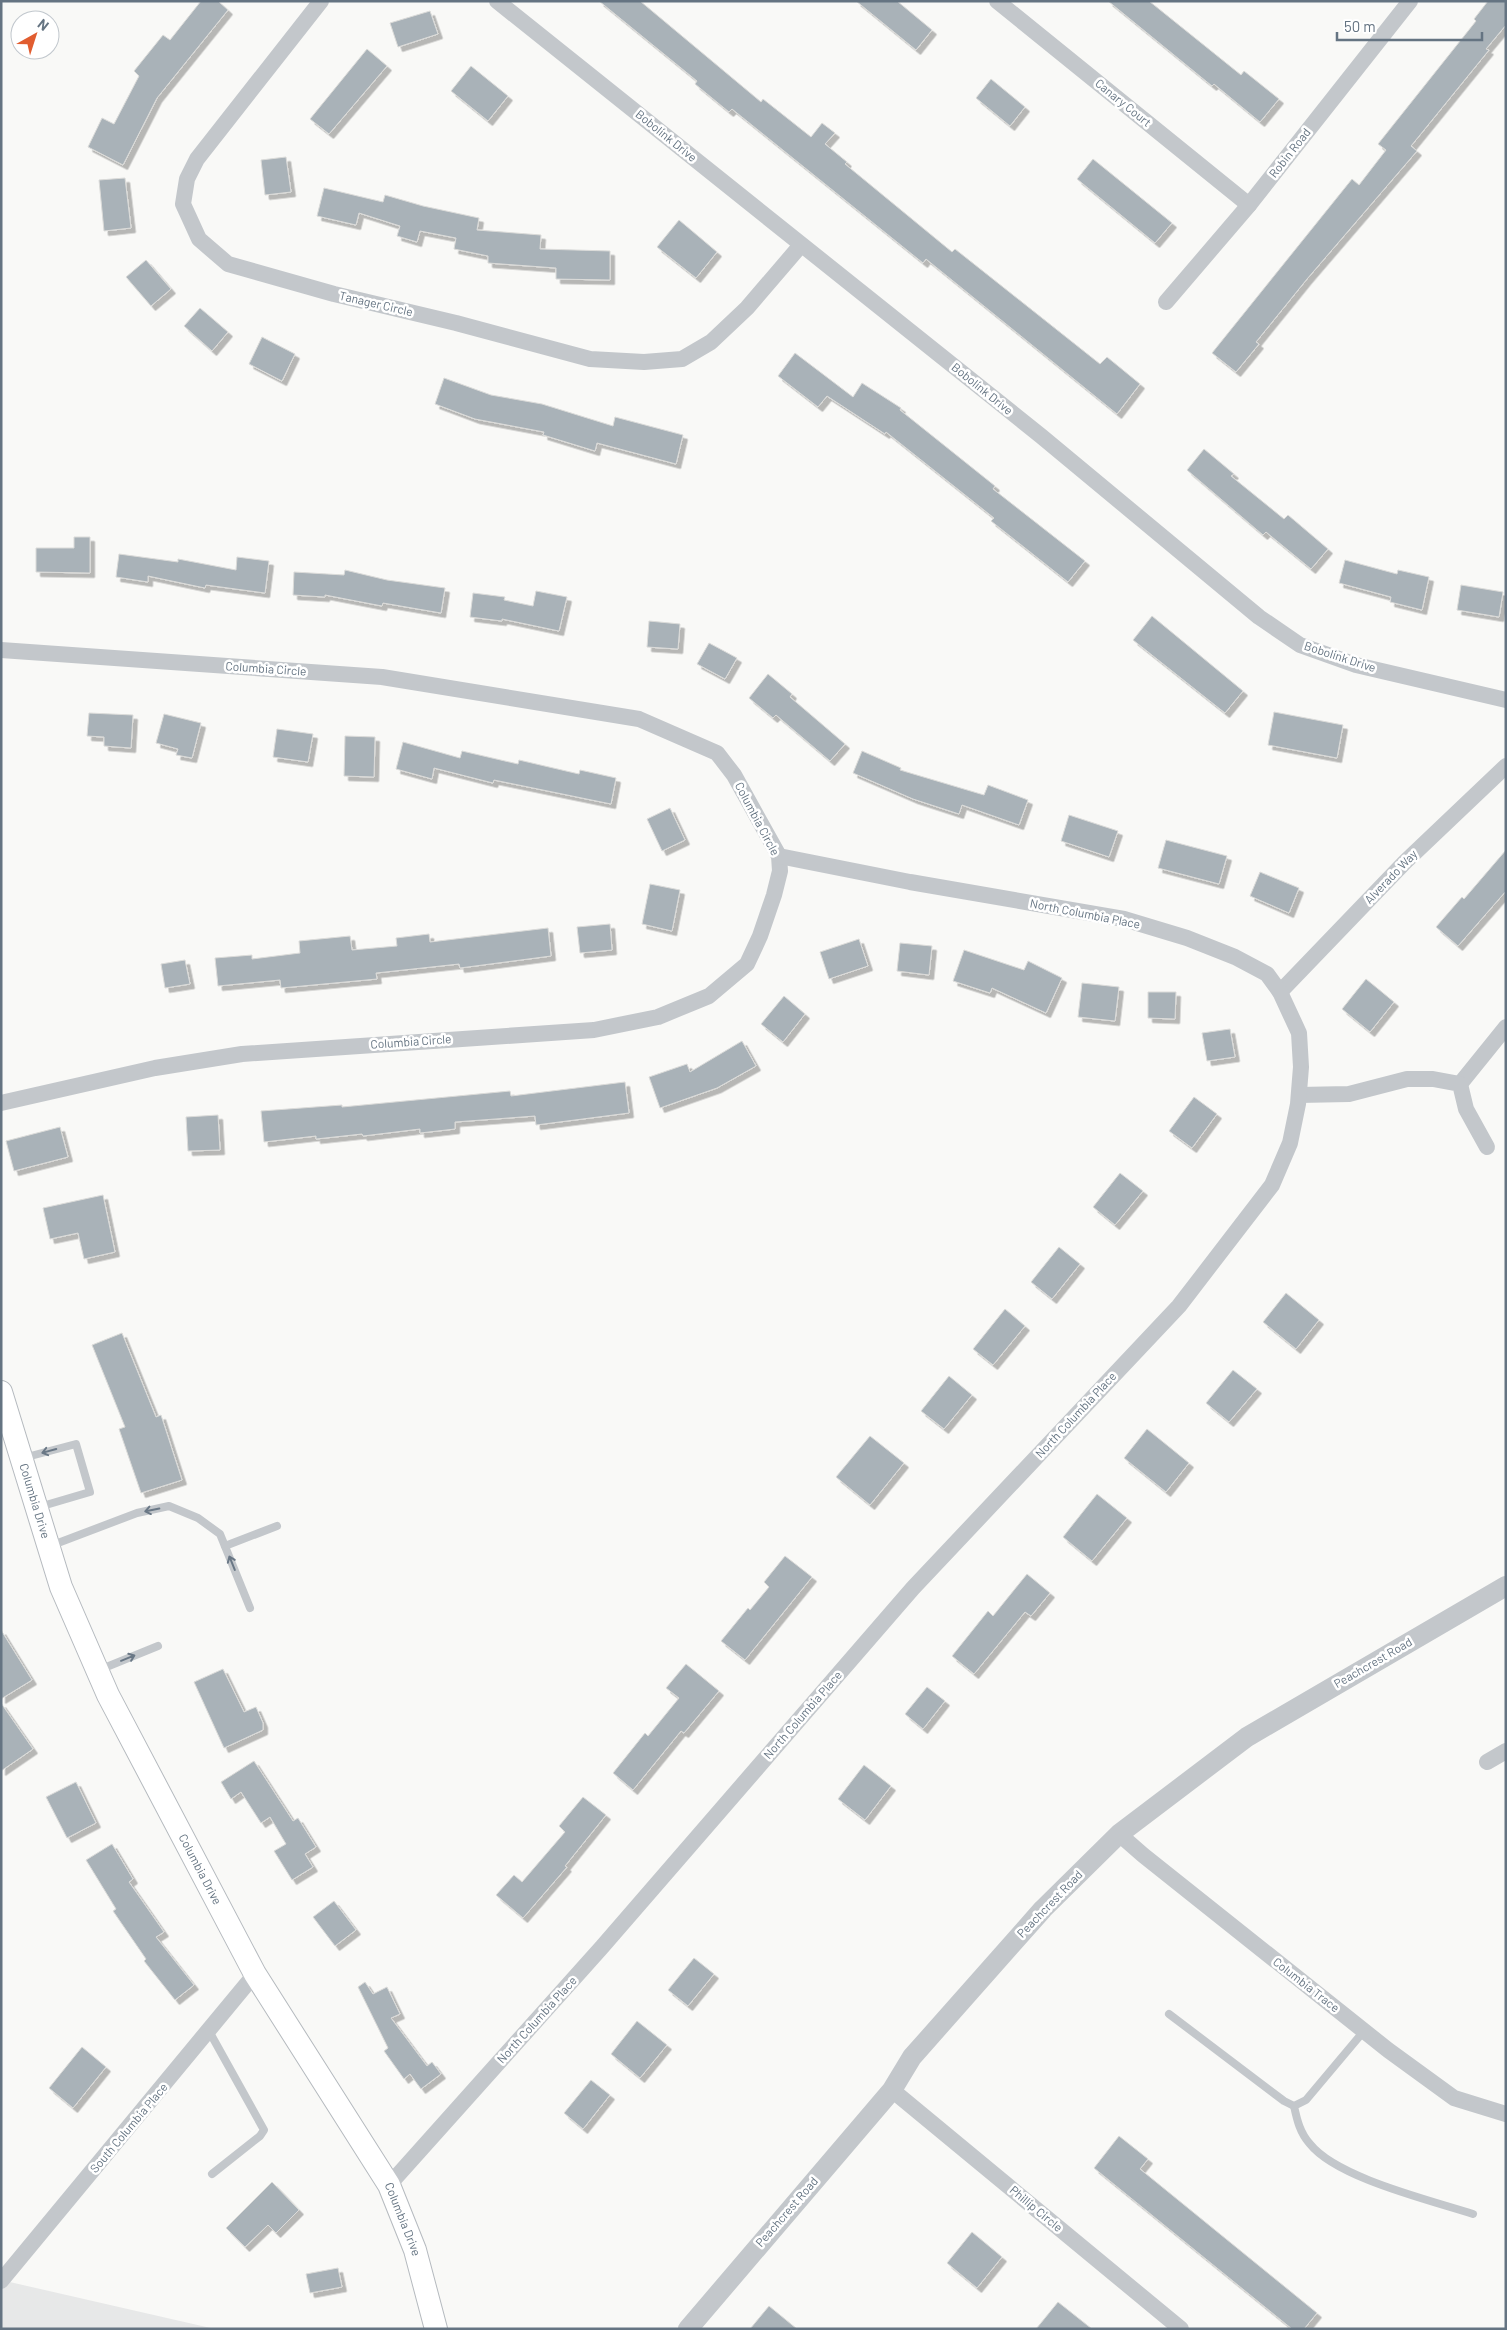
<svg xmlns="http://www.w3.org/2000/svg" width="1507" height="2330" font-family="Barlow,sans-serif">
	<defs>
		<filter id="shadow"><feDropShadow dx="4.5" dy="4.5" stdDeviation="0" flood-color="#0004"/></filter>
	</defs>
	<rect width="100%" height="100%" fill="#f9f9f7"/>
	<!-- built -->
	<path fill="#e7e8e8" d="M1,2280L215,2329H1Z"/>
	<!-- building -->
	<g fill="#a9b2b8" stroke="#dbdbd9" filter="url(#shadow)">
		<path d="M201,1H218L228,10L157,98L123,165L88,147L102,118L114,124L139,76L134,71L163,35L170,40Z"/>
		<path d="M599,1H640L761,102L763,99L811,137L822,123L835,133L825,144L847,162L845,164L952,252L955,249L1100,364L1107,357L1140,384L1117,414L926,259L923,263L732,109L729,112L695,84L697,81Z"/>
		<path d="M856,1H897L932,30L916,50Z"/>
		<path d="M1108,1H1149L1241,75L1244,71L1279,99L1260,122L1214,84L1212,86Z"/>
		<path d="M1488,1H1506V25L1486,49L1489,50L1411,146L1417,151L1307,279L1256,342L1259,344L1236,372L1212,353L1352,179L1359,185L1386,150L1378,144L1476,21L1474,19Z"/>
		<path d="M430,11L438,34L398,47L390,23Z"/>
		<path d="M367,49L387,66L329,134L310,119Z"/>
		<path d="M471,66L508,96L488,121L451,91Z"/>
		<path d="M991,79L1025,107L1010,126L976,98Z"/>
		<path d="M286,157L291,192L265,195L261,160Z"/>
		<path d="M1093,159L1172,223L1155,243L1077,179Z"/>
		<path d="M125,178L131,228L104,231L99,180Z"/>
		<path d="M324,188L383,202L385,195L423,206L479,218L477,230L541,235L540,249L610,251V280L556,279V268L488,263V256L454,249L456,238L420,231L417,242L397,236L400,226L359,213L356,225L317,216Z"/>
		<path d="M679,220L717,252L696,278L657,247Z"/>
		<path d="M146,260L171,289L151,306L126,277Z"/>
		<path d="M200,308L228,332L212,351L184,326Z"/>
		<path d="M262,337L295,354L282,381L249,364Z"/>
		<path d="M795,353L853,397L862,383L901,408L900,410L995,486L993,489L1085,561L1068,582L991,521L994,518L886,432L885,434L827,396L818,407L778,376Z"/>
		<path d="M444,378L491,395L542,404L613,426L615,417L683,435L676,464L597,443L595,451L543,435L544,432L475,419L435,404Z"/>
		<path d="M1204,449L1234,474L1231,476L1284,519L1288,515L1328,549L1311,569L1266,532L1263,535L1187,470Z"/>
		<path d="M74,537H90V573L36,572V548H74Z"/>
		<path d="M119,554L178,562V559L236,570L237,557L269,561L265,593L206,585L205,588L148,576V582L116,577Z"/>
		<path d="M1345,560L1397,574L1398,570L1429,577L1422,610L1390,602L1391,597L1339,583Z"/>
		<path d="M345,570L387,580L445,588L441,613L383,603L382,606L325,595V597L293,595L294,572L344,575Z"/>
		<path d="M1461,585L1503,592L1499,617L1457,610Z"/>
		<path d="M536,591L567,597L559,631L502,619V621L470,617L473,593L505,597L504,600L533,606Z"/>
		<path d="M1152,616L1243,691L1225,713L1133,640Z"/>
		<path d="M649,621L680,624L678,649L647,647Z"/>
		<path d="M709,643L737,658L725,679L697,664Z"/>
		<path d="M768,674L792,694L790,697L845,744L830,761L776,715L773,718L749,698Z"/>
		<path d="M1274,712L1343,725L1337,758L1268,745Z"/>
		<path d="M89,713L133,715L131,748L104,746V737L87,736Z"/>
		<path d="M164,714L201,723L192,758L176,755L178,749L156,743Z"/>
		<path d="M277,729L313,734L308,762L273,757Z"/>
		<path d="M345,736L375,737L374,777L344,776Z"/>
		<path d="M403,742L460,758L462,751L518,764L519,760L579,774L580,770L616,778L611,804L494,780L493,783L434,768L432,779L396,769Z"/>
		<path d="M862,751L901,768L900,770L984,795L988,785L1028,800L1019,825L962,805L959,814L913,799L853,773Z"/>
		<path d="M670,808L685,840L662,851L647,819Z"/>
		<path d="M1069,815L1118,831L1109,857L1061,841Z"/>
		<path d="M1166,840L1227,856L1219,884L1158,868Z"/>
		<path d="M1506,850V891L1458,946L1436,927L1462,897L1464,899Z"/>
		<path d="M1260,872L1299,888L1289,913L1250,896Z"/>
		<path d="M650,884L680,890L672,931L642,924Z"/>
		<path d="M610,924L612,950L580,953L577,927Z"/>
		<path d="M548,928L551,956L460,968L459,964L376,973L377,979L281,988L280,980L218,986L215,958L252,955V959L300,953L299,941L350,936L352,950L397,946L396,938L429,934L430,942Z"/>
		<path d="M859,939L868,966L829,979L820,952Z"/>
		<path d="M900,943L932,946L929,975L897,971Z"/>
		<path d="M964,950L1024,970L1028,961L1062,978L1046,1013L992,988L990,993L953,981Z"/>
		<path d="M185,960L190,984L165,988L161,964Z"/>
		<path d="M1366,979L1394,1002L1370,1032L1342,1009Z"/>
		<path d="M1082,983L1119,987L1115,1021L1078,1017Z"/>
		<path d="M1148,992H1176L1175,1019L1148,1018Z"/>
		<path d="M784,996L805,1014L783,1042L761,1024Z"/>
		<path d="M1230,1029L1235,1057L1207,1061L1202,1033Z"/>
		<path d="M742,1041L756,1066L717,1088L660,1108L649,1077L687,1064L690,1072Z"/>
		<path d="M625,1082L629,1113L536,1125L535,1116L455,1122V1129L420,1133V1129L363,1136L362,1134L316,1139V1136L264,1142L261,1111L342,1105V1107L510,1091L511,1096Z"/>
		<path d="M1194,1097L1217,1114L1192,1148L1169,1131Z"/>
		<path d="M218,1115L220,1150L188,1151L186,1117Z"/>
		<path d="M60,1127L68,1157L14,1171L6,1141Z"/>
		<path d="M1120,1173L1143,1191L1115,1225L1093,1207Z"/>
		<path d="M103,1195L115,1252L84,1259L78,1233L50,1239L43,1208Z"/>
		<path d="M1059,1247L1080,1264L1052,1299L1031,1282Z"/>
		<path d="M1286,1293L1319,1320L1296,1349L1263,1322Z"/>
		<path d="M1005,1309L1025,1326L993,1365L973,1349Z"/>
		<path d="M122,1333L156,1417L161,1415L182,1480L141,1493L119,1429L125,1427L92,1345Z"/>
		<path d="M1233,1370L1257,1389L1229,1422L1206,1403Z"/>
		<path d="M949,1376L972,1395L944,1429L921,1411Z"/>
		<path d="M1147,1429L1189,1463L1166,1492L1124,1458Z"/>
		<path d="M870,1436L904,1463L870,1505L836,1477Z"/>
		<path d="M1097,1494L1127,1518L1092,1561L1063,1537Z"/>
		<path d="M785,1556L812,1577L745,1660L721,1641L748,1608L750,1610L769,1587L764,1582Z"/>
		<path d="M1027,1574L1050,1593L1031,1616L1025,1612L974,1674L952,1656L988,1611L993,1616Z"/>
		<path d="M1,1630L32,1680L1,1699Z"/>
		<path d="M686,1664L719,1691L684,1733L681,1731L633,1790L613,1773L645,1733L648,1736L679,1698L666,1688Z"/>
		<path d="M223,1669L244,1712L256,1707L263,1723V1730L224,1748L194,1682Z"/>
		<path d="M927,1687L945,1701L923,1729L905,1714Z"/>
		<path d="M1,1703L33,1749L1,1771Z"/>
		<path d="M254,1761L293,1821L298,1818L316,1847L305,1854L313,1867L292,1880L274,1851L286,1844L270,1817L261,1823L241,1792L231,1799L221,1782Z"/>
		<path d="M864,1765L891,1786L865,1820L838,1799Z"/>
		<path d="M76,1782L96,1823L67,1838L46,1797Z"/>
		<path d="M583,1797L606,1815L565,1866L567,1867L523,1918L496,1895L514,1875L522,1882L565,1832L559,1826Z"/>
		<path d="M112,1844L133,1879L129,1882L164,1932L156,1937L194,1985L175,2000L144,1961L146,1959L113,1911L116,1909L86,1860Z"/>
		<path d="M334,1901L356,1930L335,1946L313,1917Z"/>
		<path d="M694,1958L714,1974L688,2006L668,1990Z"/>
		<path d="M365,1982L373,1994L387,1987L400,2014L391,2018L427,2066L432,2062L441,2074L421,2089L410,2074L404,2079L384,2051L388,2048L358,1987Z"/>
		<path d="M637,2021L667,2045L640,2078L611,2054Z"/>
		<path d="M82,2047L106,2067L73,2108L49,2088Z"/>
		<path d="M591,2080L610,2095L583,2129L564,2113Z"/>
		<path d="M1119,2136L1148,2159L1140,2169L1317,2313L1304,2329H1292L1094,2168Z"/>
		<path d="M272,2182L299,2210L276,2233L268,2225L245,2247L226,2228Z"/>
		<path d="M972,2232L1002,2257L977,2288L947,2263Z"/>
		<path d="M338,2268L342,2287L310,2293L306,2274Z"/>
		<path d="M1058,2302L1092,2329H1036Z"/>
		<path d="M769,2306L797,2329H750Z"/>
	</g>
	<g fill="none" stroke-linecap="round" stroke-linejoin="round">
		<defs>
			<g id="secondary">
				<path id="s1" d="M1,1392L61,1587L108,1695L255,1974L389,2185L415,2250L436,2329"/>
			</g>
		</defs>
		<!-- secondary casing -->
		<use href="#secondary" stroke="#b5babf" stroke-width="24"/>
		<!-- service -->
		<g stroke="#c3c7cb" stroke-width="8">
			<path d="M23,1458L76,1444L90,1492L39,1507"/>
			<path d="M50,1546L137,1513L169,1506L198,1518L220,1534L250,1608"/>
			<path d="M225,1546L277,1526"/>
			<path d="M99,1670L158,1646"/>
			<path d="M1169,2014L1284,2101L1294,2106"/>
			<path d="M209,2031L264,2130L260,2136L212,2174"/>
			<path d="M1364,2031L1306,2100L1294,2106C1297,2120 1300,2133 1310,2144C1337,2178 1430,2200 1473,2214"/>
		</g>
		<!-- minor -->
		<g stroke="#c3c7cb" stroke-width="16">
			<path d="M321,1L197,159L187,179L183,204L199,239L228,264L334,294L456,323L590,359L644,362L682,359L711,342L747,308L801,245"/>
			<path d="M497,1L1041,436L1259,617L1300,645L1356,665L1506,700"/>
			<path d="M997,1L1249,205"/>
			<path d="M1166,302L1249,205L1410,1"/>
			<path d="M1,650L382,677L639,719L717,753L734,775L779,856L780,871L774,895L760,936L747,964L709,996L658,1017L594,1030L242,1054L155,1068L1,1103"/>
			<path d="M1280,992L1405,862L1506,766"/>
			<path d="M1460,1084L1506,1027"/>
			<path d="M1299,1095L1349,1094L1407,1079H1433L1460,1084L1466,1109L1487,1147"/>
			<path d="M1487,1762L1506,1751"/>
			<path d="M1119,1834L1143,1855L1388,2050L1454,2098L1506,2114"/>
			<path d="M892,2090L1181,2329"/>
			<path d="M389,2185L602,1947L913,1588L1179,1306L1272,1185L1290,1143L1298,1104L1301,1067L1299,1033L1280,992L1267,974L1235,957L1187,938L1124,919L910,882L779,856"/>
			<path d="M1,2281L255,1974"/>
		</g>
		<!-- tertiary -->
		<path stroke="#c3c7cb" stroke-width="20" d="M688,2329L892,2090L912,2057L1043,1909L1119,1834L1247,1737L1506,1586"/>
		<!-- secondary -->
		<use href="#secondary" stroke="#fff" stroke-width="22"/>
	</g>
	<!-- one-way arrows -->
	<defs><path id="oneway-shaft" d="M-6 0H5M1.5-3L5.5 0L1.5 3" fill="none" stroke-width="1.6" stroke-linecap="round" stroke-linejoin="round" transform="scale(1.25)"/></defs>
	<g stroke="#6a7886">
		<use href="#oneway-shaft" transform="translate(49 1451) rotate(165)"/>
		<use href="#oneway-shaft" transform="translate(152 1510) rotate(169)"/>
		<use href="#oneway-shaft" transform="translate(232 1563) rotate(-112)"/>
		<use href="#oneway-shaft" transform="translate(128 1658) rotate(-22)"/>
	</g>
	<g text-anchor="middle" stroke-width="5" stroke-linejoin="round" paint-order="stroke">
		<!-- street labels -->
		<g font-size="12" fill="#657482" stroke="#fff">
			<text transform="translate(1123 103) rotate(39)" y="4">Canary Court</text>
			<text transform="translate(666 136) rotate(39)" y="4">Bobolink Drive</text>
			<text transform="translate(1290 153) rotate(-52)" y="4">Robin Road</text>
			<text transform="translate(376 304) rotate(13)" y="4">Tanager Circle</text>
			<text transform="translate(982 389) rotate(39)" y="4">Bobolink Drive</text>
			<text transform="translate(1340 657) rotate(18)" y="4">Bobolink Drive</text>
			<text transform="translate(266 669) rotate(4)" y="4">Columbia Circle</text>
			<text transform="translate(757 819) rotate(62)" y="4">Columbia Circle</text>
			<text transform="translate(1391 877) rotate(-46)" y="4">Alverado Way</text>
			<text transform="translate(1085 914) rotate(11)" y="4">North Columbia Place</text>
			<text transform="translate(411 1042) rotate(-4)" y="4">Columbia Circle</text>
			<text transform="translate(1076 1415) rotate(-47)" y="4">North Columbia Place</text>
			<text dy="4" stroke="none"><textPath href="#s1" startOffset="114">Columbia Drive</textPath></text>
			<text transform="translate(1373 1663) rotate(-30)" y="4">Peachcrest Road</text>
			<text transform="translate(803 1715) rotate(-49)" y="4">North Columbia Place</text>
			<text dy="4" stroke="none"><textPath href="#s1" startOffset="519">Columbia Drive</textPath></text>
			<text transform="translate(1050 1904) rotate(-46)" y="4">Peachcrest Road</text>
			<text transform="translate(1306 1985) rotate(38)" y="4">Columbia Trace</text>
			<text transform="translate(537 2020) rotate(-48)" y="4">North Columbia Place</text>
			<text transform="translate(129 2128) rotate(-50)" y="4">South Columbia Place</text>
			<text transform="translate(1036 2209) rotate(40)" y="4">Phillip Circle</text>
			<text transform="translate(787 2212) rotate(-49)" y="4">Peachcrest Road</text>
			<text dy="4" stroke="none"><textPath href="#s1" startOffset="924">Columbia Drive</textPath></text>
		</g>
	</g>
	<!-- border -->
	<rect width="1507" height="2330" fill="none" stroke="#657482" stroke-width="5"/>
	<!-- north arrow -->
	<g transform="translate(35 35) rotate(39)"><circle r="24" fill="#ffffff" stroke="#c1c7cd"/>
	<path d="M0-4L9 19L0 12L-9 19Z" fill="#e15d30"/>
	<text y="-8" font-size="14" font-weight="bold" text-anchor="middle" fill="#657482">N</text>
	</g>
	<!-- scale -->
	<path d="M1337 32v8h145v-8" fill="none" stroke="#657482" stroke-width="2.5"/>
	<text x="1344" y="32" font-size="15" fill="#657482" stroke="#ffffff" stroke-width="4" paint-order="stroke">50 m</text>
</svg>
